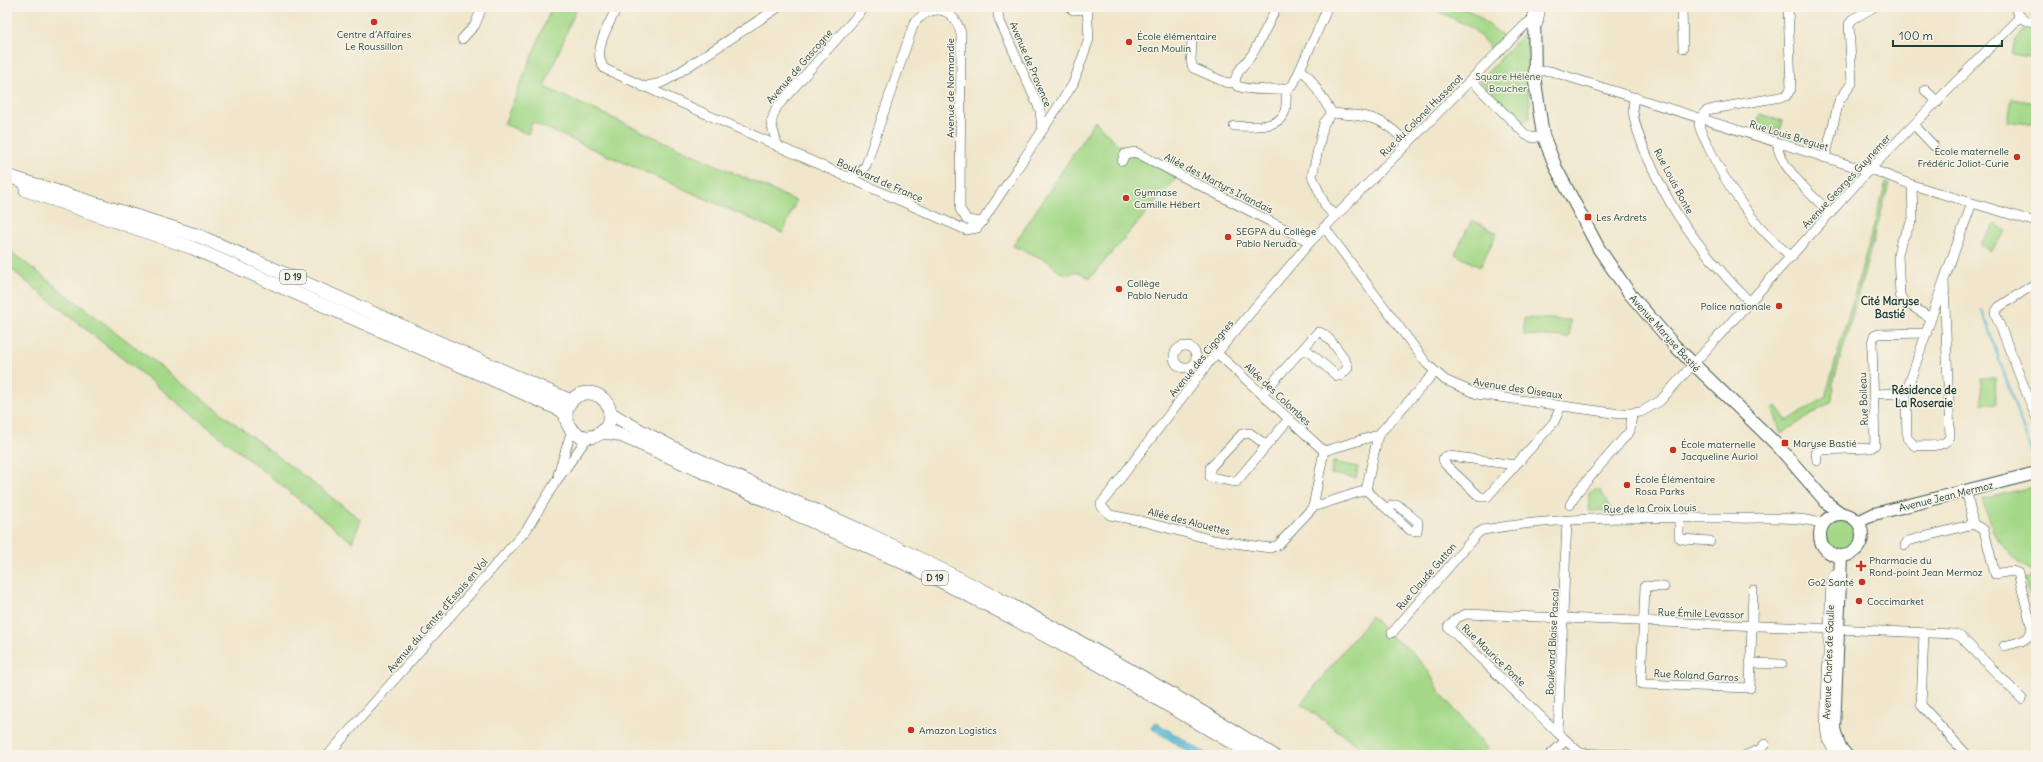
<svg xmlns="http://www.w3.org/2000/svg" width="2043" height="762" font-family="Delius,sans-serif">
	<rect width="100%" height="100%" fill="#f7f3e8"/>
	<filter id="ink" filterUnits="userSpaceOnUse"><feTurbulence type="fractalNoise" baseFrequency=".025" numOctaves="2"/><feDisplacementMap in="SourceGraphic" scale="8" xChannelSelector="R" yChannelSelector="G"/><feConvolveMatrix kernelMatrix="1 2 1 2 8 2 1 2 1" color-interpolation-filters="sRGB"/></filter>
	<filter id="wash" filterUnits="userSpaceOnUse"><feTurbulence type="fractalNoise" baseFrequency=".012" numOctaves="4" result="noise"/><feDisplacementMap in="SourceGraphic" scale="16" xChannelSelector="R" yChannelSelector="G"/><feGaussianBlur stdDeviation="0.9" result="paint"/><feColorMatrix in="noise" values="0 0 0 0 0 0 0 0 0 0 0 0 0 0 0 0 0 1.4 0 .05"/><feComposite in="paint" operator="in"/></filter>
	<g filter="url(#wash)">
		<rect width="100%" height="100%" fill="#f0e6cb"/>
		<!-- green -->
		<g fill="#a5d989" stroke="#628b5e">
			<path d="M552,7H577L544,87L796,201L783,233L532,122L528,134L504,124Z"/>
			<path d="M1430,7H1461L1475,14L1503,36L1491,48L1472,28Z"/>
			<path d="M2030,26L2036,38V58L2012,54L2015,39Z"/>
			<path d="M1521,36L1527,39L1530,112V118L1527,121L1519,120L1480,81Z"/>
			<path d="M2012,99L2036,103V125L2008,121Z"/>
			<path d="M1760,114L1783,121L1779,133L1757,126Z"/>
			<path d="M1095,121L1115,142L1176,178L1090,278L1078,272L1068,274L1059,272L1048,261L1013,246Z"/>
			<path d="M1886,183L1889,184L1833,384L1832,401L1781,434L1773,409L1776,406L1787,421L1825,398Z"/>
			<path d="M1472,220L1497,233L1480,267L1455,254Z"/>
			<path d="M1996,224L2006,231L1990,252L1980,244Z"/>
			<path d="M7,249L361,520L352,542L7,266Z"/>
			<path d="M1524,318L1570,320L1569,337L1524,335Z"/>
			<path d="M1981,378H1995L1996,403L1982,404Z"/>
			<path d="M1333,462L1358,467L1356,478L1331,474Z"/>
			<path d="M2036,486V574L2017,561L1995,536L1982,499Z"/>
			<path d="M1595,490L1601,491L1611,510L1589,511V493Z"/>
			<circle cx="1840" cy="535" r="15"/>
			<path d="M2032,577L2036,579V592L2029,594L2025,579Z"/>
			<path d="M1371,616L1390,636L1411,651L1429,672L1440,692L1492,755H1371L1301,704Z"/>
		</g>
		<!-- water -->
		<path fill="#5bbdd9" stroke="#3d7d86" d="M1155,722L1208,755H1194L1151,728Z"/>
		<g fill="none" stroke-linecap="round" stroke-linejoin="round">
			<!-- stream -->
			<path stroke="#5bbdd9" stroke-width="2" d="M1982,310L2033,457"/>
		</g>
	</g>
	<g filter="url(#ink)">
		<g fill="none" stroke-linecap="round" stroke-linejoin="round">
			<defs>
				<g id="street">
					<path d="M617,7C610,23 590,53 605,69L966,230L977,228L982,222L1073,84L1089,39L1087,7"/>
					<path d="M997,7L999,19L1040,110L1042,130"/>
					<path d="M1069,7L1073,10L1087,9"/>
					<path d="M1276,7C1270,23 1261,38 1253,53C1247,63 1237,68 1235,82L1237,86C1247,90 1285,92 1293,85L1325,14L1326,7"/>
					<path d="M1682,7L1683,48"/>
					<path d="M1788,7L1791,89L1786,96L1713,109L1706,111L1699,124C1700,132 1705,139 1708,146C1727,187 1756,229 1792,257"/>
					<path d="M2015,7C2018,17 2026,23 2036,21"/>
					<path d="M1538,23L1541,7"/>
					<path d="M462,39L475,25L482,7"/>
					<path d="M1192,40L1191,61L1193,68L1227,83L1235,82"/>
					<path d="M1301,70L1309,77L1332,113"/>
					<path d="M1535,71H1550L1868,171H1876L1912,185L2036,222"/>
					<path d="M1471,80L1526,135L1534,138L1543,135"/>
					<path d="M643,87L661,83L669,79L779,7"/>
					<path d="M1925,90L1938,102"/>
					<path d="M1635,97C1623,118 1667,200 1681,220C1702,249 1725,278 1750,302"/>
					<path d="M1234,126C1250,126 1279,130 1285,111C1287,104 1286,95 1286,88"/>
					<path d="M1915,126L1934,146"/>
					<path d="M1778,144C1776,163 1816,200 1831,213"/>
					<path d="M778,147L771,123L776,108L865,7"/>
					<path d="M1825,158L1839,101L1852,83L1849,24L1853,19L1874,7"/>
					<path d="M1122,161L1125,154L1135,152L1310,242"/>
					<path d="M846,177L861,172L866,165L914,23C932,4 952,5 961,33L960,209L967,220L982,222"/>
					<path d="M1912,185L1913,219L1901,242L1898,255L1900,295L1903,301L1931,318"/>
					<path d="M1335,216L1326,207L1312,176L1324,123L1332,113C1371,117 1379,114 1408,144"/>
					<path d="M1324,227L1427,364L1445,380L1477,394L1620,414L1641,412L1660,401L1868,171L2020,17"/>
					<path d="M1944,280L1906,393L1907,438L1915,446C1927,445 1945,449 1950,436L1944,280L1972,203"/>
					<path d="M2036,283L1999,307L1995,313L2036,417"/>
					<circle cx="1185" cy="357" r="11"/>
					<path d="M1217,353L1324,451"/>
					<path d="M1262,394L1318,332C1326,331 1347,360 1348,368L1340,376H1337L1308,351H1301"/>
					<path d="M1874,394L1906,393"/>
					<path d="M1378,435L1324,451L1313,507L1366,490L1378,435L1435,372"/>
					<path d="M1266,445L1250,433L1242,434L1210,468V477L1236,482L1289,419"/>
					<path d="M1817,461L1816,453L1822,450L1871,448L1875,445L1872,343L1874,336L1879,334L1927,333"/>
					<path d="M1515,465L1450,456L1444,457L1443,459L1445,464L1480,497H1487L1554,422L1561,406"/>
					<path d="M558,474L572,430"/>
					<path d="M1366,490L1410,530L1417,531L1418,522L1398,505H1393L1387,508"/>
					<path d="M1967,492L1973,524"/>
					<path d="M1570,505L1578,491L1630,431L1632,414"/>
					<path d="M1313,507L1278,545L1270,548L1213,540L1141,521L1110,515L1102,507L1101,504L1210,361L1310,242L1526,24L1534,18"/>
					<path d="M1679,518V537L1682,539L1710,541"/>
					<path d="M1567,521L1558,733L1582,755"/>
					<path d="M1905,545L1908,541L1973,524L1984,530L1995,574L2012,571L2018,573L2032,629C2029,642 2015,643 2004,646"/>
					<path d="M1664,587L1645,586L1641,684L1750,688L1753,590"/>
					<path d="M1392,633L1478,533L1483,530C1565,515 1651,518 1734,518C1762,519 1797,515 1824,524"/>
					<path d="M1924,633L1921,705L1967,755"/>
					<path d="M1750,663L1782,664"/>
					<path d="M1558,733L1448,627L1457,618L1466,614L1954,634L1961,637L2022,699"/>
					<path d="M1579,753L1628,755"/>
					<path d="M328,755L527,529L555,483L588,437"/>
					<path d="M1550,755L1566,740"/>
					<path d="M1746,755L1759,750L1765,744"/>
					<path d="M1836,755L1827,740L1825,727L1831,582L1834,575L1841,573"/>
				</g>
				<g id="secondary">
					<path d="M1534,7L1535,82L1543,135L1556,168L1599,249L1630,294L1673,344L1778,446L1827,503L1842,514"/>
					<circle cx="1841" cy="535" r="21"/>
					<path d="M1858,522L1874,514L2036,473"/>
					<path d="M1841,556L1834,729L1839,746L1846,755"/>
				</g>
				<g id="primary">
					<path d="M7,176L199,236L571,401"/>
					<path d="M26,190L193,248L510,387L561,410L566,415"/>
					<circle cx="588" cy="415" r="22"/>
					<path d="M610,413C691,463 783,494 868,534C1008,600 1142,674 1273,755"/>
					<path d="M602,432L618,434L666,455L913,567L1003,613L1091,660L1253,755"/>
				</g>
			</defs>
			<!-- street casing -->
			<use href="#street" stroke="#3e564b" stroke-width="10"/>
			<!-- secondary casing -->
			<use href="#secondary" stroke="#3e564b" stroke-width="14"/>
			<!-- primary casing -->
			<use href="#primary" stroke="#3e564b" stroke-width="14"/>
			<!-- street -->
			<use href="#street" stroke="#fff" stroke-width="9"/>
			<!-- secondary -->
			<use href="#secondary" stroke="#fff" stroke-width="12"/>
			<!-- primary -->
			<use href="#primary" stroke="#fff" stroke-width="13"/>
		</g>
	</g>
	<!-- markers -->
	<g fill="#c8321e" stroke="#f7f3e8" stroke-width="1.5">
		<circle cx="374" cy="22" r="4"/>
		<circle cx="1129" cy="42" r="4"/>
		<circle cx="2017" cy="157" r="4"/>
		<circle cx="1126" cy="198" r="4"/>
		<rect x="1584" y="213" width="8" height="8" rx="2"/>
		<circle cx="1228" cy="237" r="4"/>
		<circle cx="1119" cy="289" r="4"/>
		<circle cx="1779" cy="306" r="4"/>
		<rect x="1781" y="439" width="8" height="8" rx="2"/>
		<circle cx="1673" cy="450" r="4"/>
		<circle cx="1627" cy="485" r="4"/>
		<path d="M1859 560h4v4h4v4h-4v4h-4v-4h-4v-4h4z"/>
		<circle cx="1862" cy="582" r="4"/>
		<circle cx="1859" cy="601" r="4"/>
		<circle cx="911" cy="730" r="4"/>
	</g>
	<g text-anchor="middle" stroke-width="3" stroke-linejoin="round" paint-order="stroke">
		<!-- shield labels -->
		<g fill="#f7f3e8" stroke="#60746a" stroke-width="1">
			<rect x="280" y="270" width="26" height="14" rx="3"/>
			<rect x="922" y="571" width="26" height="14" rx="3"/>
		</g>
		<g font-size="9" font-weight="bold" fill="#1f3d34">
			<text x="293" y="280">D 19</text>
			<text x="935" y="581">D 19</text>
		</g>
		<!-- poi labels -->
		<g font-size="10" fill="#1f3d34" stroke="#f7f3e8" text-anchor="start">
			<text x="374" y="38" text-anchor="middle">Centre d’Affaires<tspan x="374" dy="12">Le Roussillon</tspan></text>
			<text x="1137" y="40">École élémentaire<tspan x="1137" dy="12">Jean Moulin</tspan></text>
			<text x="2009" y="155" text-anchor="end">École maternelle<tspan x="2009" dy="12">Frédéric Joliot-Curie</tspan></text>
			<text x="1134" y="196">Gymnase<tspan x="1134" dy="12">Camille Hébert</tspan></text>
			<text x="1596" y="221">Les Ardrets</text>
			<text x="1236" y="235">SEGPA du Collège<tspan x="1236" dy="12">Pablo Neruda</tspan></text>
			<text x="1127" y="287">Collège<tspan x="1127" dy="12">Pablo Neruda</tspan></text>
			<text x="1771" y="310" text-anchor="end">Police nationale</text>
			<text x="1793" y="447">Maryse Bastié</text>
			<text x="1681" y="448">École maternelle<tspan x="1681" dy="12">Jacqueline Auriol</tspan></text>
			<text x="1635" y="483">École Élémentaire<tspan x="1635" dy="12">Rosa Parks</tspan></text>
			<text x="1869" y="564">Pharmacie du<tspan x="1869" dy="12">Rond-point Jean Mermoz</tspan></text>
			<text x="1854" y="586" text-anchor="end">Go2 Santé</text>
			<text x="1867" y="605">Coccimarket</text>
			<text x="919" y="734">Amazon Logistics</text>
		</g>
		<!-- street labels -->
		<g font-size="10" fill="#1f3d34" stroke="#f7f3e8">
			<text transform="translate(1031 64) rotate(67)" y="4">Avenue de Provence</text>
			<text transform="translate(799 66) rotate(-49)" y="4">Avenue de Gascogne</text>
			<text transform="translate(950 88) rotate(-90)" y="4">Avenue de Normandie</text>
			<text transform="translate(1421 115) rotate(-45)" y="4">Rue du Colonel Hussenot</text>
			<text transform="translate(1789 135) rotate(17)" y="4">Rue Louis Breguet</text>
			<text transform="translate(880 180) rotate(24)" y="4">Boulevard de France</text>
			<text transform="translate(1674 181) rotate(62)" y="4">Rue Louis Bonte</text>
			<text transform="translate(1846 181) rotate(-47)" y="4">Avenue Georges Guynemer</text>
			<text transform="translate(1219 183) rotate(27)" y="4">Allée des Martyrs Irlandais</text>
			<text transform="translate(1665 333) rotate(48)" y="4">Avenue Maryse Bastié</text>
			<text transform="translate(1201 358) rotate(-51)" y="4">Avenue des Cigognes</text>
			<text transform="translate(1518 388) rotate(9)" y="4">Avenue des Oiseaux</text>
			<text transform="translate(1278 394) rotate(43)" y="4">Allée des Colombes</text>
			<text transform="translate(1863 399) rotate(-92)" y="4">Rue Boileau</text>
			<text transform="translate(1946 496) rotate(-14)" y="4">Avenue Jean Mermoz</text>
			<text transform="translate(1650 508) rotate(-1)" y="4">Rue de la Croix Louis</text>
			<text transform="translate(1189 521) rotate(14)" y="4">Allée des Alouettes</text>
			<text transform="translate(1426 576) rotate(-49)" y="4">Rue Claude Gutton</text>
			<text transform="translate(1701 613) rotate(2)" y="4">Rue Émile Levassor</text>
			<text transform="translate(437 615) rotate(-49)" y="4">Avenue du Centre d'Essais en Vol</text>
			<text transform="translate(1552 642) rotate(-87)" y="4">Boulevard Blaise Pascal</text>
			<text transform="translate(1494 655) rotate(44)" y="4">Rue Maurice Ponte</text>
			<text transform="translate(1828 662) rotate(-88)" y="4">Avenue Charles de Gaulle</text>
			<text transform="translate(1696 675) rotate(3)" y="4">Rue Roland Garros</text>
		</g>
		<!-- park labels -->
		<g font-size="10" fill="#3a5c45" stroke="#f7f3e8">
			<text x="1508" y="80">Square Hélène<tspan x="1508" dy="12">Boucher</tspan></text>
		</g>
		<!-- neighbourhood labels -->
		<g font-size="11" font-weight="bold" fill="#1f3d34" stroke="#f7f3e8">
			<text x="1890" y="305">Cité Maryse<tspan x="1890" dy="13">Bastié</tspan></text>
			<text x="1924" y="394">Résidence de<tspan x="1924" dy="13">La Roseraie</tspan></text>
		</g>
	</g>
	<!-- margin -->
	<rect width="2043" height="762" fill="none" stroke="#f7f3e8" stroke-width="24"/>
	<!-- scale -->
	<path d="M1893 40v6h109v-6" fill="none" stroke="#1f3d34" stroke-width="2"/>
	<text x="1899" y="40" font-size="12" fill="#1f3d34" stroke="#f7f3e8" stroke-width="3" paint-order="stroke">100 m</text>
</svg>
